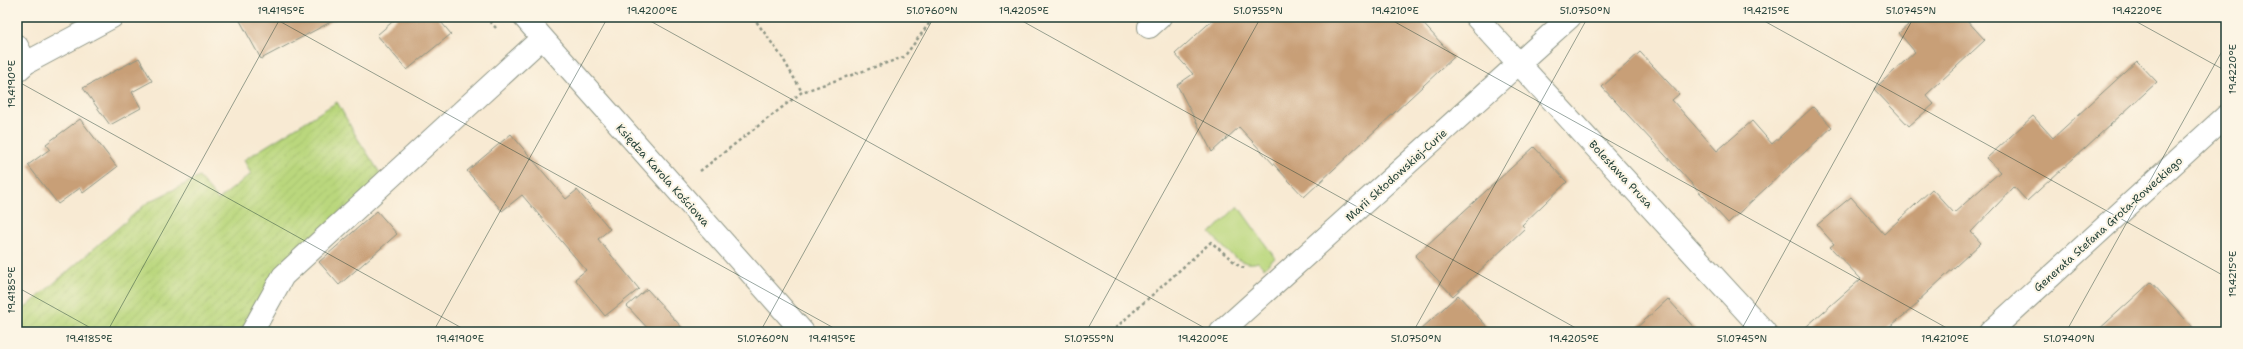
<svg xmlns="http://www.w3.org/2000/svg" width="2243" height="349" font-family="'Shantell Sans',sans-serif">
	<defs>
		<pattern id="garden-furrows" width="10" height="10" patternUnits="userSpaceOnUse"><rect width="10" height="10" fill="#bad77d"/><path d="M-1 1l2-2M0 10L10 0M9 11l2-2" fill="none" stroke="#9fb96d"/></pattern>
	</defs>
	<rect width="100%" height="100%" fill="#fcf5e5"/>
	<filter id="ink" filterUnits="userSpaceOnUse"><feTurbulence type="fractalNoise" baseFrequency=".025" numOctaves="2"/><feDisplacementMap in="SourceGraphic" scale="8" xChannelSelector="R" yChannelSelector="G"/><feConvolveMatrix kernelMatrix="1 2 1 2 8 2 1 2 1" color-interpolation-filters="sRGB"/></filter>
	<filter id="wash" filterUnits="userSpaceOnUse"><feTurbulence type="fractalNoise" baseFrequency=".012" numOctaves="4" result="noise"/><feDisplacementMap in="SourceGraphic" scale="16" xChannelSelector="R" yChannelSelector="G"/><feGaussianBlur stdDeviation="0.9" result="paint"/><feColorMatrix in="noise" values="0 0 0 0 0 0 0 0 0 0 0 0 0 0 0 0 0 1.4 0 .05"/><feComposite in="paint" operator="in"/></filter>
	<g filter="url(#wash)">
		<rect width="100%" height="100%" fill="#f8ead3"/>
		<!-- grass -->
		<path fill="#bad77d" stroke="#6c8a58" d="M1238,206L1275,258L1264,268L1258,262C1239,269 1222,245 1210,233Z"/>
		<!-- garden -->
		<path fill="url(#garden-furrows)" stroke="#6c8a58" d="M337,102L356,136L382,176L248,323L236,332H17V315L147,203L199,177L218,200L251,174L244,160Z"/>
		<g id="blocks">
			<!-- building -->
			<g fill="#c89f77">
				<path d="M238,17H340L261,59Z"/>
				<path d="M398,17H437L451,34L407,70L377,35Z"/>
				<path d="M1216,17H1417L1454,57L1304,197L1239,127L1212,152L1177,85L1193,74L1175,54Z"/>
				<path d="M1917,17H1964L1985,40L1926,95L1934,104L1909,126L1874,89L1915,52L1899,33Z"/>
				<path d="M1640,52L1679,94L1672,100L1717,151L1752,121L1772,144L1813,107L1832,127L1728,223L1602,87Z"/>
				<path d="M139,58L152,81L132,92L141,108L110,125L83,88Z"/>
				<path d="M2137,61L2157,82L2027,201L2014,187L1971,232L1981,243L1917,302L1919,303L1898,320L1883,332H1800L1861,279L1830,247L1834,244L1817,225L1851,197L1884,234L1932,189L1954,213L2000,172L1987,158L2033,116L2053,138Z"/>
				<path d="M80,119L117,167L83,193L80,188L58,204L28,165L50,149L46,144Z"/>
				<path d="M511,134L566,199L577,190L610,229L598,239L639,289L605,316L575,279L586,270L522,195L502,211L467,171Z"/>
				<path d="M1534,147L1567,182L1522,225L1525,228L1453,296L1415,256Z"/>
				<path d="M377,211L397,234L339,285L319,262Z"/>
				<path d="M2151,282L2197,332H2096Z"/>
				<path d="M647,289L686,332H651L627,306Z"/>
				<path d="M1458,295L1492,332H1418Z"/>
				<path d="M1668,299L1698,332H1632Z"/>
			</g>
		</g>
	</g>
	<g filter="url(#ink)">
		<use href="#blocks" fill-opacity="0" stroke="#8c9484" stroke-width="1"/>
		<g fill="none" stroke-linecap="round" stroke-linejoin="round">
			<defs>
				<g id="minor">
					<path d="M524,17L803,332"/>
					<path d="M1476,17L1765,332"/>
					<path d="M1149,27L1160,17"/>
					<path d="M17,46L26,63"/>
					<path d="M17,71L26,63L112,17"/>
					<path d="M252,332L283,276L542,38"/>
					<path d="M1221,332L1570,17"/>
					<path d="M1990,332L2226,116"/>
				</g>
			</defs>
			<!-- minor casing -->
			<use href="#minor" stroke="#8c9484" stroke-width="24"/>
			<!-- path -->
			<g stroke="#8c9484" stroke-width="2.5" stroke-dasharray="3 3" stroke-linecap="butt">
				<path d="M486,17L496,28"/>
				<path d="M753,17L782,57L802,92"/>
				<path d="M700,171L802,92L904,57L934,17"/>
				<path d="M1111,332L1211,242L1239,266L1246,269"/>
			</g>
			<!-- minor -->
			<use href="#minor" stroke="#fff" stroke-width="22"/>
		</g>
	</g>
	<!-- ticks -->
	<path fill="none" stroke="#1f3d34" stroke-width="1" stroke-opacity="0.45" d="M272,17L841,332M643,17L1212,332M1015,17L1583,332M1386,17L1954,332M1757,17L2226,277M2128,17L2226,71M17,81L469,332M17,287L98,332M107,332L281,17M433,332L608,17M760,332L934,17M1086,332L1261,17M1413,332L1588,17M1740,332L1914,17M2066,332L2226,44"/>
	<g text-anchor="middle" stroke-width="4" stroke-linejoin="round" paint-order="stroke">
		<!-- street labels -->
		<g font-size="11" fill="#1f3d34" stroke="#fcf5e5">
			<text transform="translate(1621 174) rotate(47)" y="4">Bolesława Prusa</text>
			<text transform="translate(663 175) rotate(48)" y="4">Księdza Karola Kościowa</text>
			<text transform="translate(1396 175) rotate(-42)" y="4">Marii Skłodowskiej-Curie</text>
			<text transform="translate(2108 224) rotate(-42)" y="4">Generała Stefana Grota-Roweckiego</text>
		</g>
	</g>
	<!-- margin -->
	<rect width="2243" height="349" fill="none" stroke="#fcf5e5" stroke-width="44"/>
	<rect x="22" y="22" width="2199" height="305" fill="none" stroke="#1f3d34" stroke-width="1.5"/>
	<g font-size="10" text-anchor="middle" fill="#1f3d34">
		<text x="281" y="14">19.4195°E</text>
		<text x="652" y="14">19.4200°E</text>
		<text x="932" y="14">51.0760°N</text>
		<text x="1024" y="14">19.4205°E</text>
		<text x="1258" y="14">51.0755°N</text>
		<text x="1395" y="14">19.4210°E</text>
		<text x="1585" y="14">51.0750°N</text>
		<text x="1766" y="14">19.4215°E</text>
		<text x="1911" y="14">51.0745°N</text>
		<text x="2137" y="14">19.4220°E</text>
		<text transform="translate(2232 69) rotate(-90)" y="4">19.4220°E</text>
		<text transform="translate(11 84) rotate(-90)" y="4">19.4190°E</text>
		<text transform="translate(2232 274) rotate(-90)" y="4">19.4215°E</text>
		<text transform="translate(11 290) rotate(-90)" y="4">19.4185°E</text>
		<text x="89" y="342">19.4185°E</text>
		<text x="460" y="342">19.4190°E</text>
		<text x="763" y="342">51.0760°N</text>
		<text x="832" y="342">19.4195°E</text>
		<text x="1089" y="342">51.0755°N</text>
		<text x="1203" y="342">19.4200°E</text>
		<text x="1416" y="342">51.0750°N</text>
		<text x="1574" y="342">19.4205°E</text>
		<text x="1742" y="342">51.0745°N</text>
		<text x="1945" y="342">19.4210°E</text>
		<text x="2069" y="342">51.0740°N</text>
	</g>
</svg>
